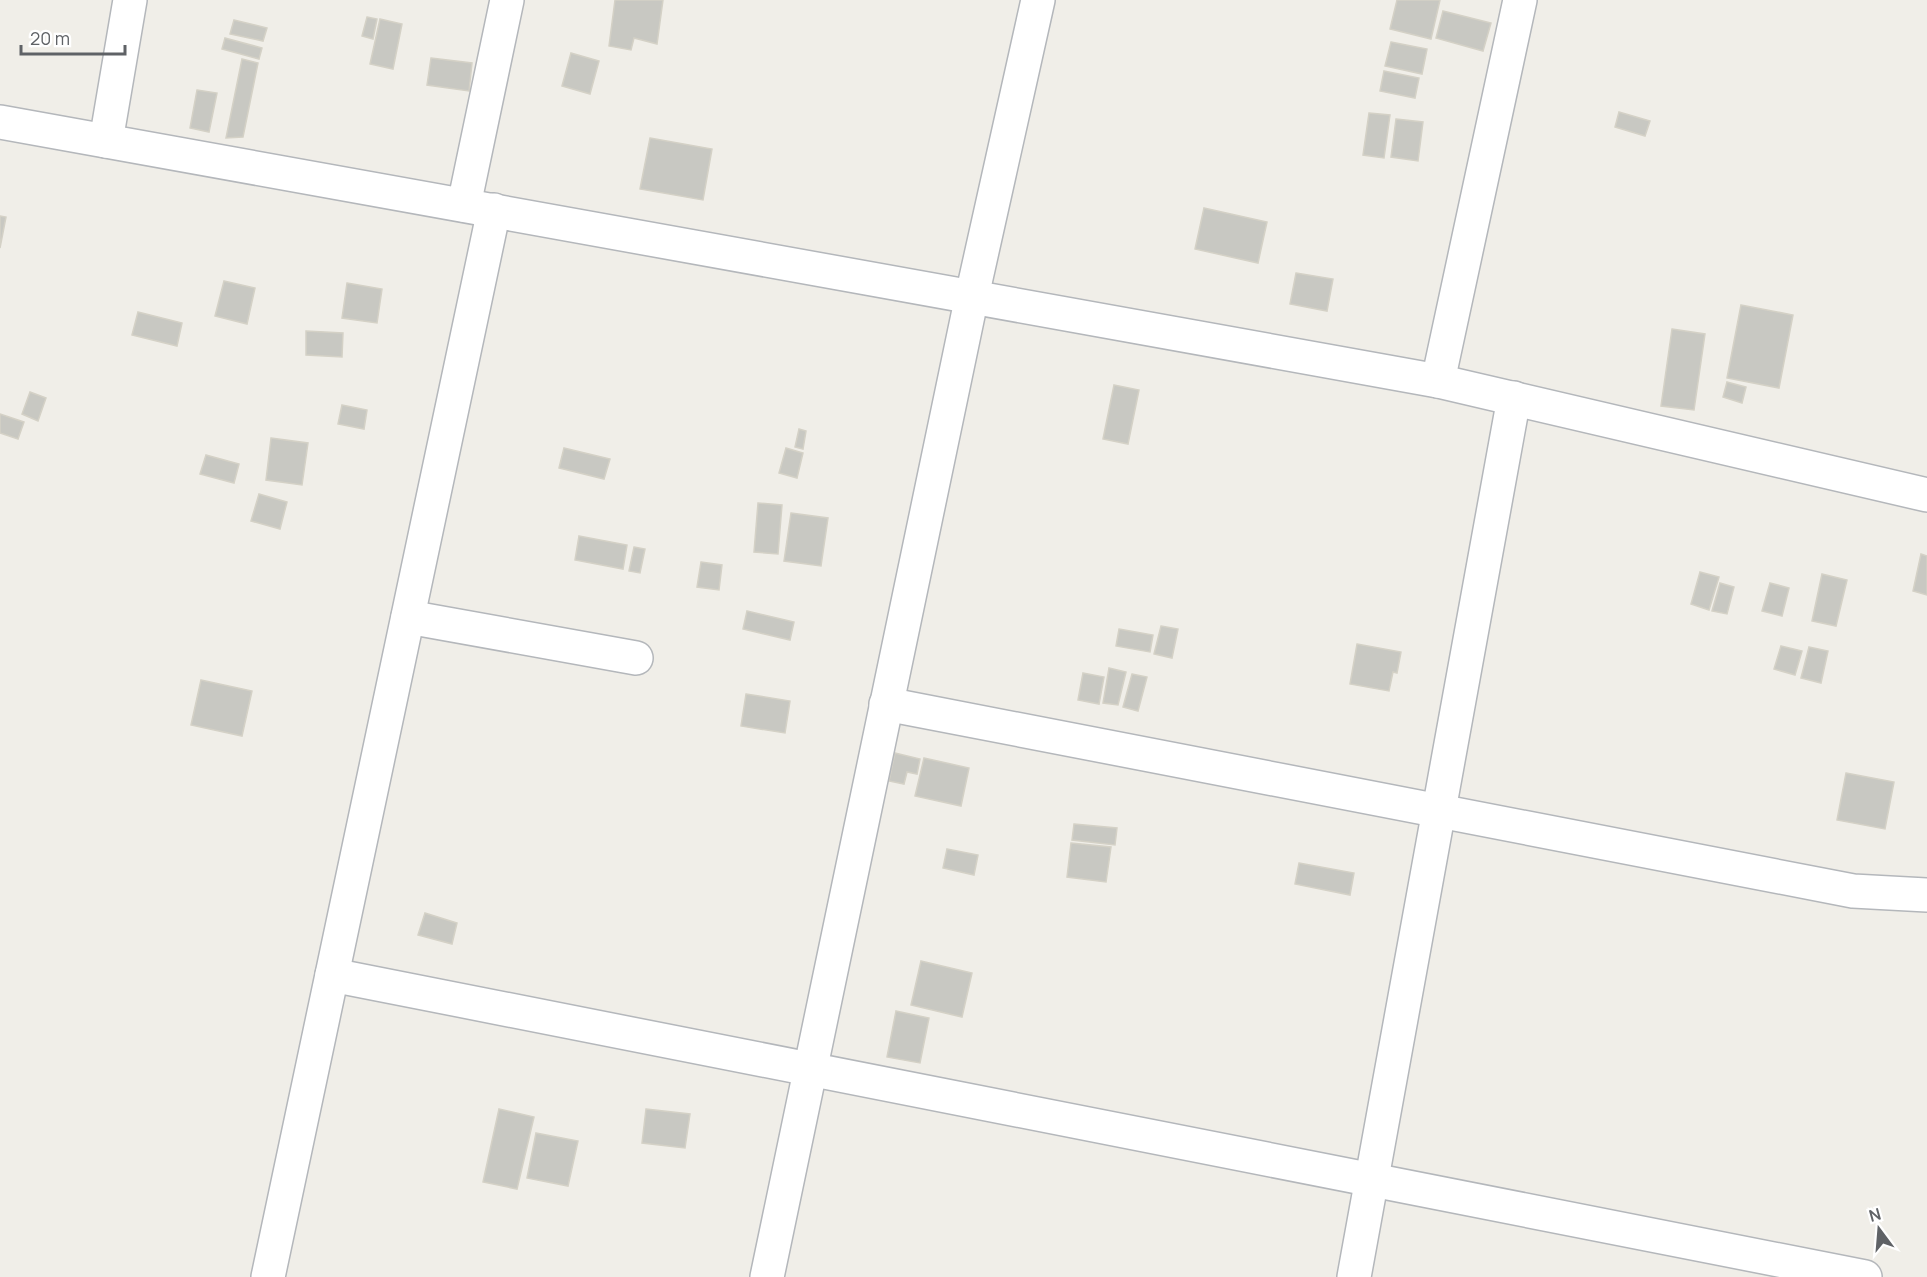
<svg xmlns="http://www.w3.org/2000/svg" width="1927" height="1277" font-family="Manrope,sans-serif">
	<rect width="100%" height="100%" fill="#f0eee8"/>
	<!-- building -->
	<g fill="#c8c8c2" stroke="#d4d1c6" stroke-width="1.5">
		<path d="M615,0H663L657,44L634,38L631,50L609,46Z"/>
		<path d="M1397,0H1440L1431,39L1390,29Z"/>
		<path d="M1443,11L1491,23L1483,51L1436,38Z"/>
		<path d="M367,17L377,19L373,39L362,36Z"/>
		<path d="M380,19L402,24L393,69L370,64Z"/>
		<path d="M234,20L267,28L263,41L230,34Z"/>
		<path d="M225,38L262,48L259,59L222,49Z"/>
		<path d="M1391,42L1427,49L1422,74L1385,66Z"/>
		<path d="M571,53L599,61L590,94L562,86Z"/>
		<path d="M431,58L472,63L469,91L427,85Z"/>
		<path d="M242,59L258,63L243,137L226,138Z"/>
		<path d="M1384,71L1419,78L1415,98L1380,91Z"/>
		<path d="M197,90L217,93L209,132L190,128Z"/>
		<path d="M1619,112L1650,121L1645,136L1615,127Z"/>
		<path d="M1369,113L1390,115L1384,158L1363,155Z"/>
		<path d="M1396,119L1423,122L1418,161L1391,157Z"/>
		<path d="M650,138L712,149L703,200L640,189Z"/>
		<path d="M1204,208L1267,222L1258,263L1195,249Z"/>
		<path d="M0,216L6,217L0,248Z"/>
		<path d="M1296,273L1333,279L1327,311L1290,304Z"/>
		<path d="M224,281L255,288L247,324L215,316Z"/>
		<path d="M347,283L382,289L377,323L342,318Z"/>
		<path d="M1741,305L1793,315L1779,388L1727,378Z"/>
		<path d="M138,312L182,323L177,346L132,335Z"/>
		<path d="M1672,329L1705,334L1694,410L1661,406Z"/>
		<path d="M306,331L343,333L342,357L306,355Z"/>
		<path d="M1727,382L1746,387L1742,403L1723,397Z"/>
		<path d="M1114,385L1139,390L1128,444L1103,439Z"/>
		<path d="M30,392L46,398L38,421L22,414Z"/>
		<path d="M342,405L367,410L364,429L338,424Z"/>
		<path d="M0,414L24,422L18,439L0,433Z"/>
		<path d="M799,429L806,431L803,449L795,447Z"/>
		<path d="M271,438L308,443L302,485L266,480Z"/>
		<path d="M564,448L610,459L604,479L559,468Z"/>
		<path d="M786,448L803,453L797,478L779,473Z"/>
		<path d="M206,455L239,464L234,483L200,474Z"/>
		<path d="M259,494L287,502L280,529L251,521Z"/>
		<path d="M758,503L782,505L778,554L754,552Z"/>
		<path d="M791,513L828,518L821,566L784,561Z"/>
		<path d="M579,536L627,545L623,569L575,560Z"/>
		<path d="M634,547L645,549L640,573L629,571Z"/>
		<path d="M1921,554L1927,556V595L1913,591Z"/>
		<path d="M701,562L722,565L719,590L697,587Z"/>
		<path d="M1700,572L1719,577L1709,610L1691,604Z"/>
		<path d="M1822,574L1847,580L1836,626L1812,621Z"/>
		<path d="M1720,583L1734,587L1727,614L1712,611Z"/>
		<path d="M1770,583L1789,588L1782,616L1762,611Z"/>
		<path d="M747,611L794,622L790,640L743,629Z"/>
		<path d="M1161,626L1178,629L1172,658L1154,654Z"/>
		<path d="M1119,629L1153,635L1150,652L1116,646Z"/>
		<path d="M1357,644L1401,652L1397,673L1393,672L1389,691L1350,684Z"/>
		<path d="M1781,646L1802,651L1795,675L1774,669Z"/>
		<path d="M1809,647L1828,651L1821,683L1801,678Z"/>
		<path d="M1109,668L1126,672L1118,705L1103,703Z"/>
		<path d="M1083,673L1104,677L1099,704L1078,700Z"/>
		<path d="M1132,674L1147,677L1138,711L1123,707Z"/>
		<path d="M201,680L252,691L242,736L191,725Z"/>
		<path d="M746,694L790,701L785,733L741,726Z"/>
		<path d="M895,753L920,759L917,774L907,772L904,784L889,781Z"/>
		<path d="M924,758L969,768L961,806L915,796Z"/>
		<path d="M1846,773L1894,782L1885,829L1837,820Z"/>
		<path d="M1074,824L1117,828L1115,845L1072,840Z"/>
		<path d="M1071,843L1111,847L1106,882L1067,877Z"/>
		<path d="M947,849L978,855L974,875L943,868Z"/>
		<path d="M1299,863L1354,873L1350,895L1295,884Z"/>
		<path d="M425,913L457,923L452,944L418,935Z"/>
		<path d="M921,961L972,973L962,1017L911,1005Z"/>
		<path d="M896,1011L929,1018L920,1063L887,1057Z"/>
		<path d="M499,1109L534,1117L517,1189L483,1182Z"/>
		<path d="M646,1109L690,1114L685,1148L642,1143Z"/>
		<path d="M536,1133L578,1141L568,1186L527,1178Z"/>
	</g>
	<g fill="none" stroke-linecap="round" stroke-linejoin="round">
		<defs>
			<g id="street">
				<path d="M0,122L1438,381L1927,495"/>
				<path d="M106,141L130,0"/>
				<path d="M464,205L507,0"/>
				<path d="M1438,381L1520,0"/>
				<path d="M408,617L636,658"/>
				<path d="M886,704L1853,891L1927,895"/>
				<path d="M332,975L1865,1277"/>
				<path d="M268,1277L494,210"/>
				<path d="M767,1277L972,296L1038,0"/>
				<path d="M1354,1277L1514,398"/>
			</g>
		</defs>
		<!-- street casing -->
		<use href="#street" stroke="#b4b7bb" stroke-width="36"/>
		<!-- street -->
		<use href="#street" stroke="#fff" stroke-width="33"/>
	</g>
	<!-- north arrow -->
	<g transform="translate(1879 1229) rotate(344)" stroke="#ffffff" stroke-width="4.5" paint-order="stroke">
	<path d="M0-4.5L10 22L0 15L-10 22Z" fill="#5f6266"/>
	<text y="-9" font-size="16" font-weight="bold" text-anchor="middle" fill="#5f6266">N</text>
	</g>
	<!-- scale -->
	<path d="M21 45v9h104v-9" fill="none" stroke="#5f6266" stroke-width="3"/>
	<text x="30" y="45" font-size="18" fill="#5f6266" stroke="#ffffff" stroke-width="4.5" paint-order="stroke">20 m</text>
</svg>
